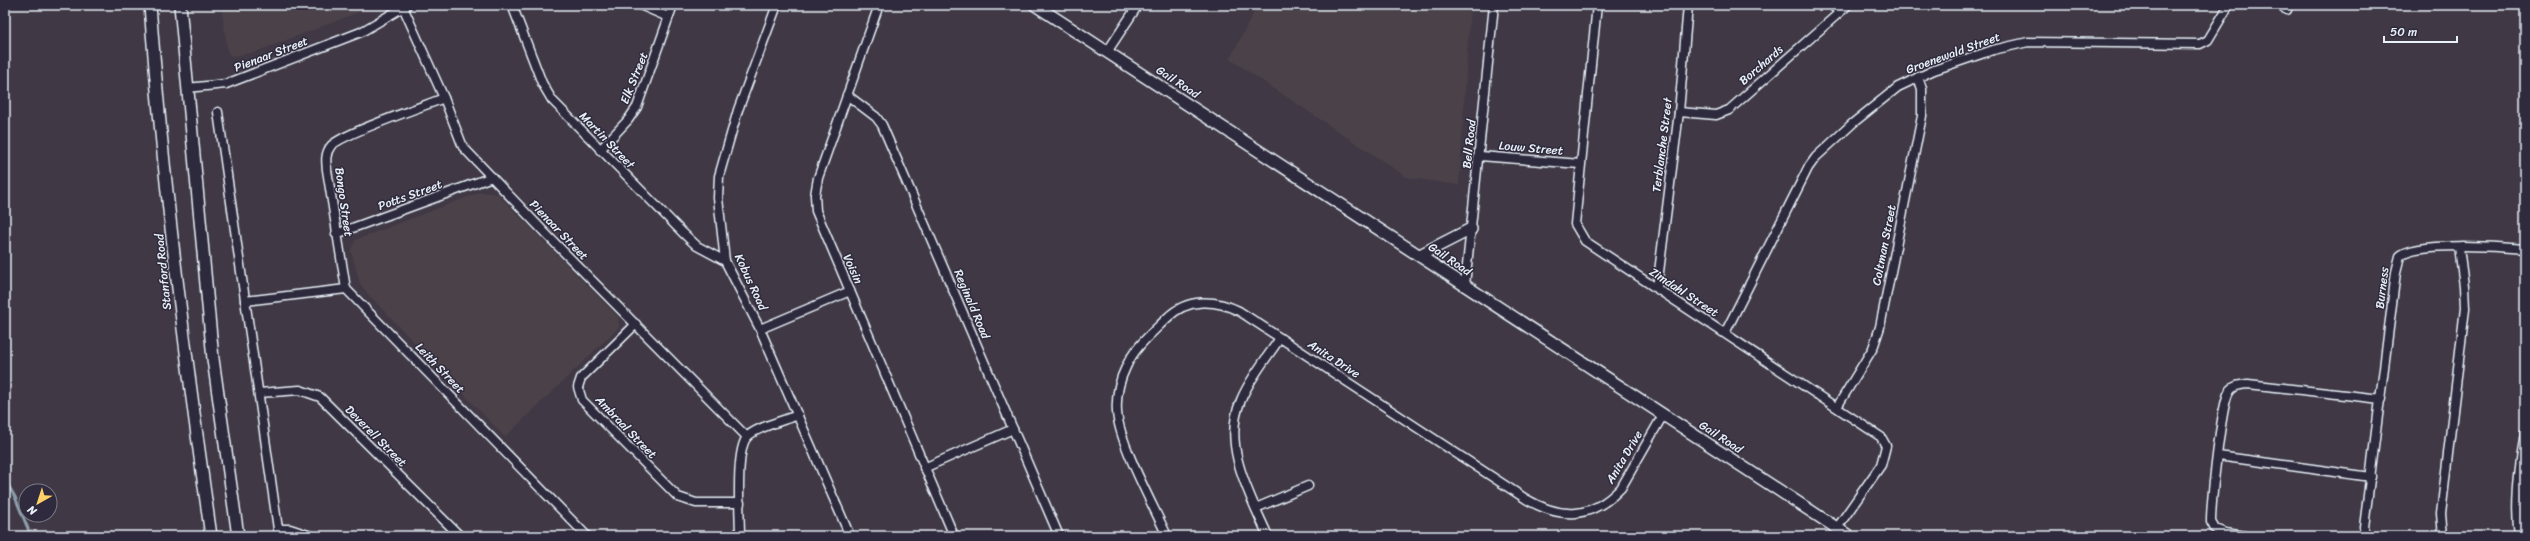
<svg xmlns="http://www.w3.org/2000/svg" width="2530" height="541" font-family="Sriracha,sans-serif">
	<rect width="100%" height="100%" fill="#403945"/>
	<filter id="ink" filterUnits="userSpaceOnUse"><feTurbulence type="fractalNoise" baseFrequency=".025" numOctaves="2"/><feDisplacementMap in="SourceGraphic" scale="8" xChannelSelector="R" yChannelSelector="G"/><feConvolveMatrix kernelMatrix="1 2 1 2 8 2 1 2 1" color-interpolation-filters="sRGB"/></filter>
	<g filter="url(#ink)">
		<!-- built -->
		<g fill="#4c434a">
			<path d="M221,5H377L255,52L231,56L228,53Z"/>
			<path d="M1258,5H1470L1459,185L1407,177L1230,59Z"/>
			<path d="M481,192L497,194L618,317L619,327L505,437L369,295L360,283L351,250L356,240Z"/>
		</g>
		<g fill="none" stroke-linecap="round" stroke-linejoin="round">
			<!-- stream -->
			<path stroke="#8d9ead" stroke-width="3" d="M5,480L15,497L31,536"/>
			<defs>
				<g id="street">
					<path d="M512,5L542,83L552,100L683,233L697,246L725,261"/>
					<path d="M640,5L668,17"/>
					<path d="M777,5L738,110L719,176L718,198L725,261L760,329L850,536"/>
					<path d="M879,5L818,178L815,195L816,211L954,536"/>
					<path d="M1597,5L1575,224L1585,241L1881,437L1886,446L1881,465L1837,528"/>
					<path d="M1832,5L1839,12"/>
					<path d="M2279,5L2287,10"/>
					<path d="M403,7L444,98L463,147L548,236L747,437"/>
					<path d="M1107,52L1138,5"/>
					<path d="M187,88L226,84L361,32L407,5"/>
					<path d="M847,95L876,117L882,125L1059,536"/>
					<path d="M218,112L279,536"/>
					<path d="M1679,112L1716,115L1729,110L1848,5"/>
					<path d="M600,150L628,120L637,107L673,5"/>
					<path d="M1480,156L1580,164"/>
					<path d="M336,234L492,177"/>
					<path d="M1465,285L1494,5"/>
					<path d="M1657,288L1679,112L1688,5"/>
					<path d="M346,289L327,170C326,162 325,153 331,146C341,134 424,106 444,98"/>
					<path d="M245,301L346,289L587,536"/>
					<path d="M636,324L581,378L578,387L582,400L678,497L696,503H740"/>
					<path d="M760,329L850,291"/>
					<path d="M1725,333L1808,168L1816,157L1853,123L1898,87L1934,70L1993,50L2028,42L2200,44L2208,40L2229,5"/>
					<path d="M259,393L300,390L320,397L460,536"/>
					<path d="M1837,407L1873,348L1880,327L1922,116V89L1918,77"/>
					<path d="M2218,456L2371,477"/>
					<path d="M924,468L1013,429"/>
					<path d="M1256,508L1308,486"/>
					<path d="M278,529H290L311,536"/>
					<path d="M740,536C740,516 735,451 747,437C754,428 785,420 798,415"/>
					<path d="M1167,536C1153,505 1119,443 1117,412C1116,397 1119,381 1126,367C1134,348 1152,333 1167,318C1187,298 1215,299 1239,311L1526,499C1562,520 1592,519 1621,488L1663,415"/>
					<path d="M1268,536C1250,495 1221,445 1241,400C1250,378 1267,358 1280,338"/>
					<path d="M2246,536L2225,533L2215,529L2211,522C2211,504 2221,405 2229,392C2234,385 2240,385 2248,384L2381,399"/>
					<path d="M2365,536L2364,527L2396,272L2400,256C2414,241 2503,247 2525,249"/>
					<path d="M2443,536L2441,514L2465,308L2464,286L2459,247"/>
					<path d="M2519,536C2514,501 2520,467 2525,432"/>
				</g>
				<g id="secondary">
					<path d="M150,5C163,183 186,360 211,536"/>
					<path d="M180,5L213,359L238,536"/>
					<path d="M1035,5L1849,536"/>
					<path d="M1420,255L1471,229"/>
				</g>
			</defs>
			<!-- street casing -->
			<use href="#street" stroke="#e8f1f8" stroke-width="11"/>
			<!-- secondary casing -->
			<use href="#secondary" stroke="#e8f1f8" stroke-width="14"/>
			<!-- street -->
			<use href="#street" stroke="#2f2a3d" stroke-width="8"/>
			<!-- secondary -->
			<use href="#secondary" stroke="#2f2a3d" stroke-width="11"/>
		</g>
	</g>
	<g text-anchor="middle" stroke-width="3" stroke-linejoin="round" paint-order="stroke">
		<!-- street labels -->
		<g font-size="12" fill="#e8f1f8" stroke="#2f2a3d">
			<text transform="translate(1953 53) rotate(-20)" y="4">Groenewald Street</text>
			<text transform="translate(271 54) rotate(-21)" y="4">Pienaar Street</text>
			<text transform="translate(1761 65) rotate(-41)" y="4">Borchards</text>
			<text transform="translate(634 78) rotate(-68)" y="4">Elk Street</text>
			<text transform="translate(1178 82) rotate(33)" y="4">Gail Road</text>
			<text transform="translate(607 140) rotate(46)" y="4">Martin Street</text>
			<text transform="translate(1469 144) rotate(-84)" y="4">Bell Road</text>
			<text transform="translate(1662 145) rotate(-83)" y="4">Terblanche Street</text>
			<text transform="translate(1531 148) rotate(5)" y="4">Louw Street</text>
			<text transform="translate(410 195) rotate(-20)" y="4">Potts Street</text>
			<text transform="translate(344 202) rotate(82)" y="4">Bongo Street</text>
			<text transform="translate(559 230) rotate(46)" y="4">Pienaar Street</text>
			<text transform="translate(1884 245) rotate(-79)" y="4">Coltman Street</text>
			<text transform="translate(1450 259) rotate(34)" y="4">Gail Road</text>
			<text transform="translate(853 269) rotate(66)" y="4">Voisin</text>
			<text transform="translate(163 272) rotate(-96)" y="4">Stanford Road</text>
			<text transform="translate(751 282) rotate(65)" y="4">Kobus Road</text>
			<text transform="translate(2382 288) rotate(-83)" y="4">Burness</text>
			<text transform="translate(1684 292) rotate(33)" y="4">Zimdahl Street</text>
			<text transform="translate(972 304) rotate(67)" y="4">Reginald Road</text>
			<text transform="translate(1334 359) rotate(33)" y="4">Anita Drive</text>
			<text transform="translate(440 368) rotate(46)" y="4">Leith Street</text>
			<text transform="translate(626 427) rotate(46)" y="4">Ambraal Street</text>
			<text transform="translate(376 436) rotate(45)" y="4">Deverell Street</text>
			<text transform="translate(1721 437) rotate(33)" y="4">Gail Road</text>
			<text transform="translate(1624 457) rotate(-59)" y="4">Anita Drive</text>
		</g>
	</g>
	<!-- margin -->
	<rect width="2530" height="541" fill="none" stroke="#2f2a3d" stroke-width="20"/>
	<rect x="10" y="10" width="2510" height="521" fill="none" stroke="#e8f1f8" stroke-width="1.5" filter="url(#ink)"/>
	<!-- north arrow -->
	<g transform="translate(38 503) rotate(219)"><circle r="19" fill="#2f2a3d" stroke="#797a88"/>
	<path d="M0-3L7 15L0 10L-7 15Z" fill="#ffd166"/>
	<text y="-6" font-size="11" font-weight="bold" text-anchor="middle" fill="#e8f1f8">N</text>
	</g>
	<!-- scale -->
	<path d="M2384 36v6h73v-6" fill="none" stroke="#e8f1f8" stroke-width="2"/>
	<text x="2390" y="36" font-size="12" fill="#e8f1f8" stroke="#2f2a3d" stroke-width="3" paint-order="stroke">50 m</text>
</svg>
